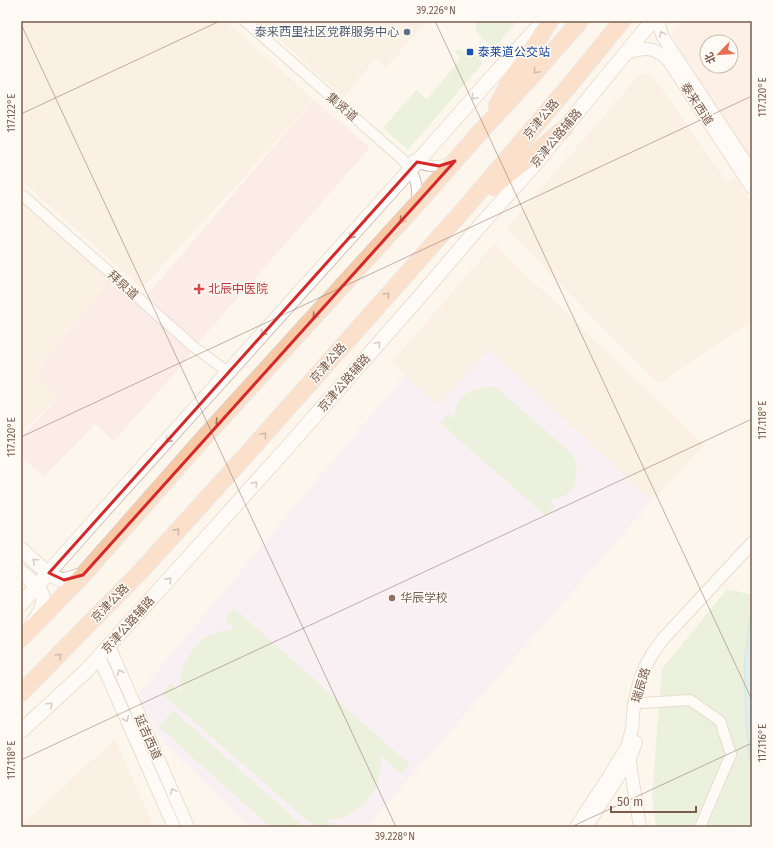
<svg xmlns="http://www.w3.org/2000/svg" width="773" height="848" font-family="'Fira Sans','Noto Sans SC',sans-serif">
	<rect width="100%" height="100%" fill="#fdf6ec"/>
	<!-- residential -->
	<g fill="#f5e8da">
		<path d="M21,21H226L314,100L142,288L21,180Z"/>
		<path d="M258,21H427L386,68L375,59L344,97Z"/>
		<path d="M644,73L650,75L664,91L727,183L735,177L752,204V321L659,384L506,229L640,74Z"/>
		<path d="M21,194L114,276L36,371L60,394L21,433Z"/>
		<path d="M494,244L704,445L652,501L489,349L438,405L405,375L392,362Z"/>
		<path d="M115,739L154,827H21V826Z"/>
	</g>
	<!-- commercial -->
	<path fill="#fde8e0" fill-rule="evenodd" d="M682,21H752V160L671,35ZM707,42H731V66H707Z"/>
	<!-- education -->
	<path fill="#f3e8fa" d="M489,349L652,501L367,827H250L163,742L137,695L405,375L438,405Z"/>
	<!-- medical -->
	<path fill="#fbdfe3" d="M314,100L370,148L194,347L184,363L114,441L95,424L44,477L21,457V437L58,398L36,372L114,276L142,301Z"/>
	<!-- green -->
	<g fill="#d8ecc9">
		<path d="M478,21H517L499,43L491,46L477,33L475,26Z"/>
		<path d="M458,49L466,53L472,57L475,54L483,62L482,64L408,150L383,128L416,90L427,99L461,58L455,52Z"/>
		<path d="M493,386L498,389L573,455L577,464L574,487L566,495L557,499L549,500L555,507L546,516L440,423L449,413L454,418C457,391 471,390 493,386Z"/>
		<path d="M727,589L752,595V603L744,662L746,728L752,777V827H656L652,795L662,669Z"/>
		<path d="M234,608L410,765L401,774L380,755C380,760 382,767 380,773C376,794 361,811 341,818C336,820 330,819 325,819L333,826L332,827H315L162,694L170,683L181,693L180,680L183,665L193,650L203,638L221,631L235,629L225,619Z"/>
		<path d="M173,710L304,827H270L159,727Z"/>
	</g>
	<!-- water -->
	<path fill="#bfe3e8" stroke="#a5d3da" d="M752,603V777L746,728L744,662Z"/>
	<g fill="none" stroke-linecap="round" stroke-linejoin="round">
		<defs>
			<g id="minor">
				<path d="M245,21L402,159C414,173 420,185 416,203"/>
				<path d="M413,160C425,167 438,168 451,163"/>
				<path d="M21,194L194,347L228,372"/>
				<path d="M642,703L690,700L720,721L731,754L700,827"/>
			</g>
			<g id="tertiary">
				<path d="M658,21L659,26L663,37L752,172"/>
				<path d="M624,54C642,48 653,45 668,60L752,188"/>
				<path d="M109,646L188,827"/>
				<path d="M99,657L174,827"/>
				<path d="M629,757L640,827"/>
				<path d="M576,827L609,776L627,747L632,729L634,705L640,680L645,667L653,653L663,639L752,543"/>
				<path d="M586,827L630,759L636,742"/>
			</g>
			<g id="secondary">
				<path d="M21,549C30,557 53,581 65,580C71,579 77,576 83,575"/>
				<path d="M21,572C30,580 44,589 43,602C43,609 37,617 33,623"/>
				<path d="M21,604L96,519L410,170L500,68L544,21"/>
				<path d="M21,731L86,671L188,558L285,450L422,294L478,228L535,164L652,21"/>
			</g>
			<g id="trunk">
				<path d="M497,106L512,78L534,46L550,21"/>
				<path d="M493,187L528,159L565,128"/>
				<path d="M21,639L83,575L201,441L416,205L483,129L532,76L580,21"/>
				<path d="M21,693L142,570L246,455L466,207L569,86L622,21"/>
			</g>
		</defs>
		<!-- minor casing -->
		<use href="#minor" stroke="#d1beb0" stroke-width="12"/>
		<!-- tertiary casing -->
		<use href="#tertiary" stroke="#d1beb0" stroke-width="14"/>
		<!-- secondary casing -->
		<use href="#secondary" stroke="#d6c0b0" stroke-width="16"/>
		<!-- trunk casing -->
		<use href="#trunk" stroke="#dad1cd" stroke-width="18"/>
		<!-- minor -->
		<use href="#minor" stroke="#fff" stroke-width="10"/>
		<!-- tertiary -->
		<use href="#tertiary" stroke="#fff" stroke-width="12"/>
		<!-- secondary -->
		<use href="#secondary" stroke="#fff" stroke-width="14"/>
		<!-- trunk -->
		<use href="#trunk" stroke="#f9c8a4" stroke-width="16"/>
	</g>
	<!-- one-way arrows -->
	<defs><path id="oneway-chevron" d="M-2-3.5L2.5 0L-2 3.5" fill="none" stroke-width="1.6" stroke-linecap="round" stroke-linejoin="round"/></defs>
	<g stroke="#af9d94">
		<use href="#oneway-chevron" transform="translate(662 34) rotate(-114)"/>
		<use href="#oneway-chevron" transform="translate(474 97) rotate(131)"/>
		<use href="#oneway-chevron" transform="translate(351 236) rotate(132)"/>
		<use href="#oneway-chevron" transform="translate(263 333) rotate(132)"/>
		<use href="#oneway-chevron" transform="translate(378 344) rotate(-49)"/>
		<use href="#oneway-chevron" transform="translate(168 440) rotate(132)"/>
		<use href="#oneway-chevron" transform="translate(255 484) rotate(-48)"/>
		<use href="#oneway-chevron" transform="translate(35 561) rotate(-138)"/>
		<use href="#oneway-chevron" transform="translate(169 580) rotate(-48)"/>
		<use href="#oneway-chevron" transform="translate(120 672) rotate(-113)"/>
		<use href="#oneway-chevron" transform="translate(50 705) rotate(-43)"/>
		<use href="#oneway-chevron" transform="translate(126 719) rotate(66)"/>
		<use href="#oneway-chevron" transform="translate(173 791) rotate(-114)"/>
	</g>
	<g stroke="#9a7763">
		<use href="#oneway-chevron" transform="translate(536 71) rotate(131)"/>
		<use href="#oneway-chevron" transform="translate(402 220) rotate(132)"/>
		<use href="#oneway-chevron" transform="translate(387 295) rotate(-49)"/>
		<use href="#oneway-chevron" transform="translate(315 316) rotate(132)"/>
		<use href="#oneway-chevron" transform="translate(218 422) rotate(132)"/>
		<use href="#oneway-chevron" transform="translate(264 435) rotate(-49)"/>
		<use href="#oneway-chevron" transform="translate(177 531) rotate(-48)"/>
		<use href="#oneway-chevron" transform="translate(59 656) rotate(-46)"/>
	</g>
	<!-- marked area -->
	<path d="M0 0H773V848H0ZM455,161L83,575L64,580L49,573L417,162L439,166Z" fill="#fdf6ec" fill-opacity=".55" fill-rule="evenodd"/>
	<path fill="none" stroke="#d62828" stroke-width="3" stroke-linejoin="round" d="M455,161L83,575L64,580L49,573L417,162L439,166Z"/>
	<!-- ticks -->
	<path fill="none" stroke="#7a5c4d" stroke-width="1" stroke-opacity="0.45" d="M435,21L752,700M21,24L396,827M21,114L220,21M21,437L752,96M21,760L752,419M571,827L752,743"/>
	<!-- markers -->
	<circle fill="#5c6f8a" stroke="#fffaf3" stroke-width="1.5" cx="407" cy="32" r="4"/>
	<rect fill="#1a4fb4" stroke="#fffaf3" stroke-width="1.5" x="466" y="48" width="8" height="8" rx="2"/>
	<path fill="#e0444e" stroke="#fffaf3" stroke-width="1.5" d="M197 283h4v4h4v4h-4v4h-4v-4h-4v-4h4z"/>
	<circle fill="#8d6e63" stroke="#fffaf3" stroke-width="1.5" cx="392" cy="598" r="4"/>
	<g text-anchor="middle" stroke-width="3" stroke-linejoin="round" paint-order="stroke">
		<!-- service labels -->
		<g font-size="12" fill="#4e5e75" stroke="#fffaf3" text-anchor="end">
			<text x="399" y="36">泰来西里社区党群服务中心</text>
		</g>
		<!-- transit labels -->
		<g font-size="12" fill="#164399" stroke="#fffaf3" text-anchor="start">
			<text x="478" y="56">泰莱道公交站</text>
		</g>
		<!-- street labels -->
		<g font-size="12" fill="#7a5c4d" stroke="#fffaf3">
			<text transform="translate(697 104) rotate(57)" y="4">泰来西道</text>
			<text transform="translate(342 107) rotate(41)" y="4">集贤道</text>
			<text transform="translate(541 119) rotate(-50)" y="4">京津公路</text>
			<text transform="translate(556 138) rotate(-50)" y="4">京津公路辅路</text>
			<text transform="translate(123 285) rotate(42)" y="4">拜泉道</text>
			<text transform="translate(328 363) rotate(-49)" y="4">京津公路</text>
			<text transform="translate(344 383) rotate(-49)" y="4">京津公路辅路</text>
			<text transform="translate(110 603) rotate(-46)" y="4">京津公路</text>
			<text transform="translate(128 625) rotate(-48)" y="4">京津公路辅路</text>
			<text transform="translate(641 685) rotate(-73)" y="4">瑞辰路</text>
			<text transform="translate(148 737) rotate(66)" y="4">延吉西道</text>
		</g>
		<!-- health labels -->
		<g font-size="12" fill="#be3a42" stroke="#fffaf3" text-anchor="start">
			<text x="208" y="293">北辰中医院</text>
		</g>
		<!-- education labels -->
		<g font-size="12" fill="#785e54" stroke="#fffaf3" text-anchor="start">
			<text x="400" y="602">华辰学校</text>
		</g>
	</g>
	<!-- border -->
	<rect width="773" height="848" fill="none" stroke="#fffaf3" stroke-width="44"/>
	<!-- north arrow -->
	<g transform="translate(719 54) rotate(245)"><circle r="19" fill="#fffaf3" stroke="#cabbb1"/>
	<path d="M0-3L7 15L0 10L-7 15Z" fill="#e76f51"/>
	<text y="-6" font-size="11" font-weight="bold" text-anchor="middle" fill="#7a5c4d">北</text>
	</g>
	<!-- scale -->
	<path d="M611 806v6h85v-6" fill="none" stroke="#7a5c4d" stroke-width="2"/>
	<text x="617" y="806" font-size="12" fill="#7a5c4d" stroke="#fffaf3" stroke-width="3" paint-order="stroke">50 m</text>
	<rect x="22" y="22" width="729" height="804" fill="none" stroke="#7a5c4d" stroke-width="1.5"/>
	<g font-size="10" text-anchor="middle" fill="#7a5c4d">
		<text x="436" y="14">39.226°N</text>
		<text transform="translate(762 97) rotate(-90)" y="4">117.120°E</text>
		<text transform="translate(11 113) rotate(-90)" y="4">117.122°E</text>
		<text transform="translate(762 420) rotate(-90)" y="4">117.118°E</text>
		<text transform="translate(11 437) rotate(-90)" y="4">117.120°E</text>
		<text transform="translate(762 743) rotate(-90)" y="4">117.116°E</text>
		<text transform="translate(11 760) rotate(-90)" y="4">117.118°E</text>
		<text x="395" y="840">39.228°N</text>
	</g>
</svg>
